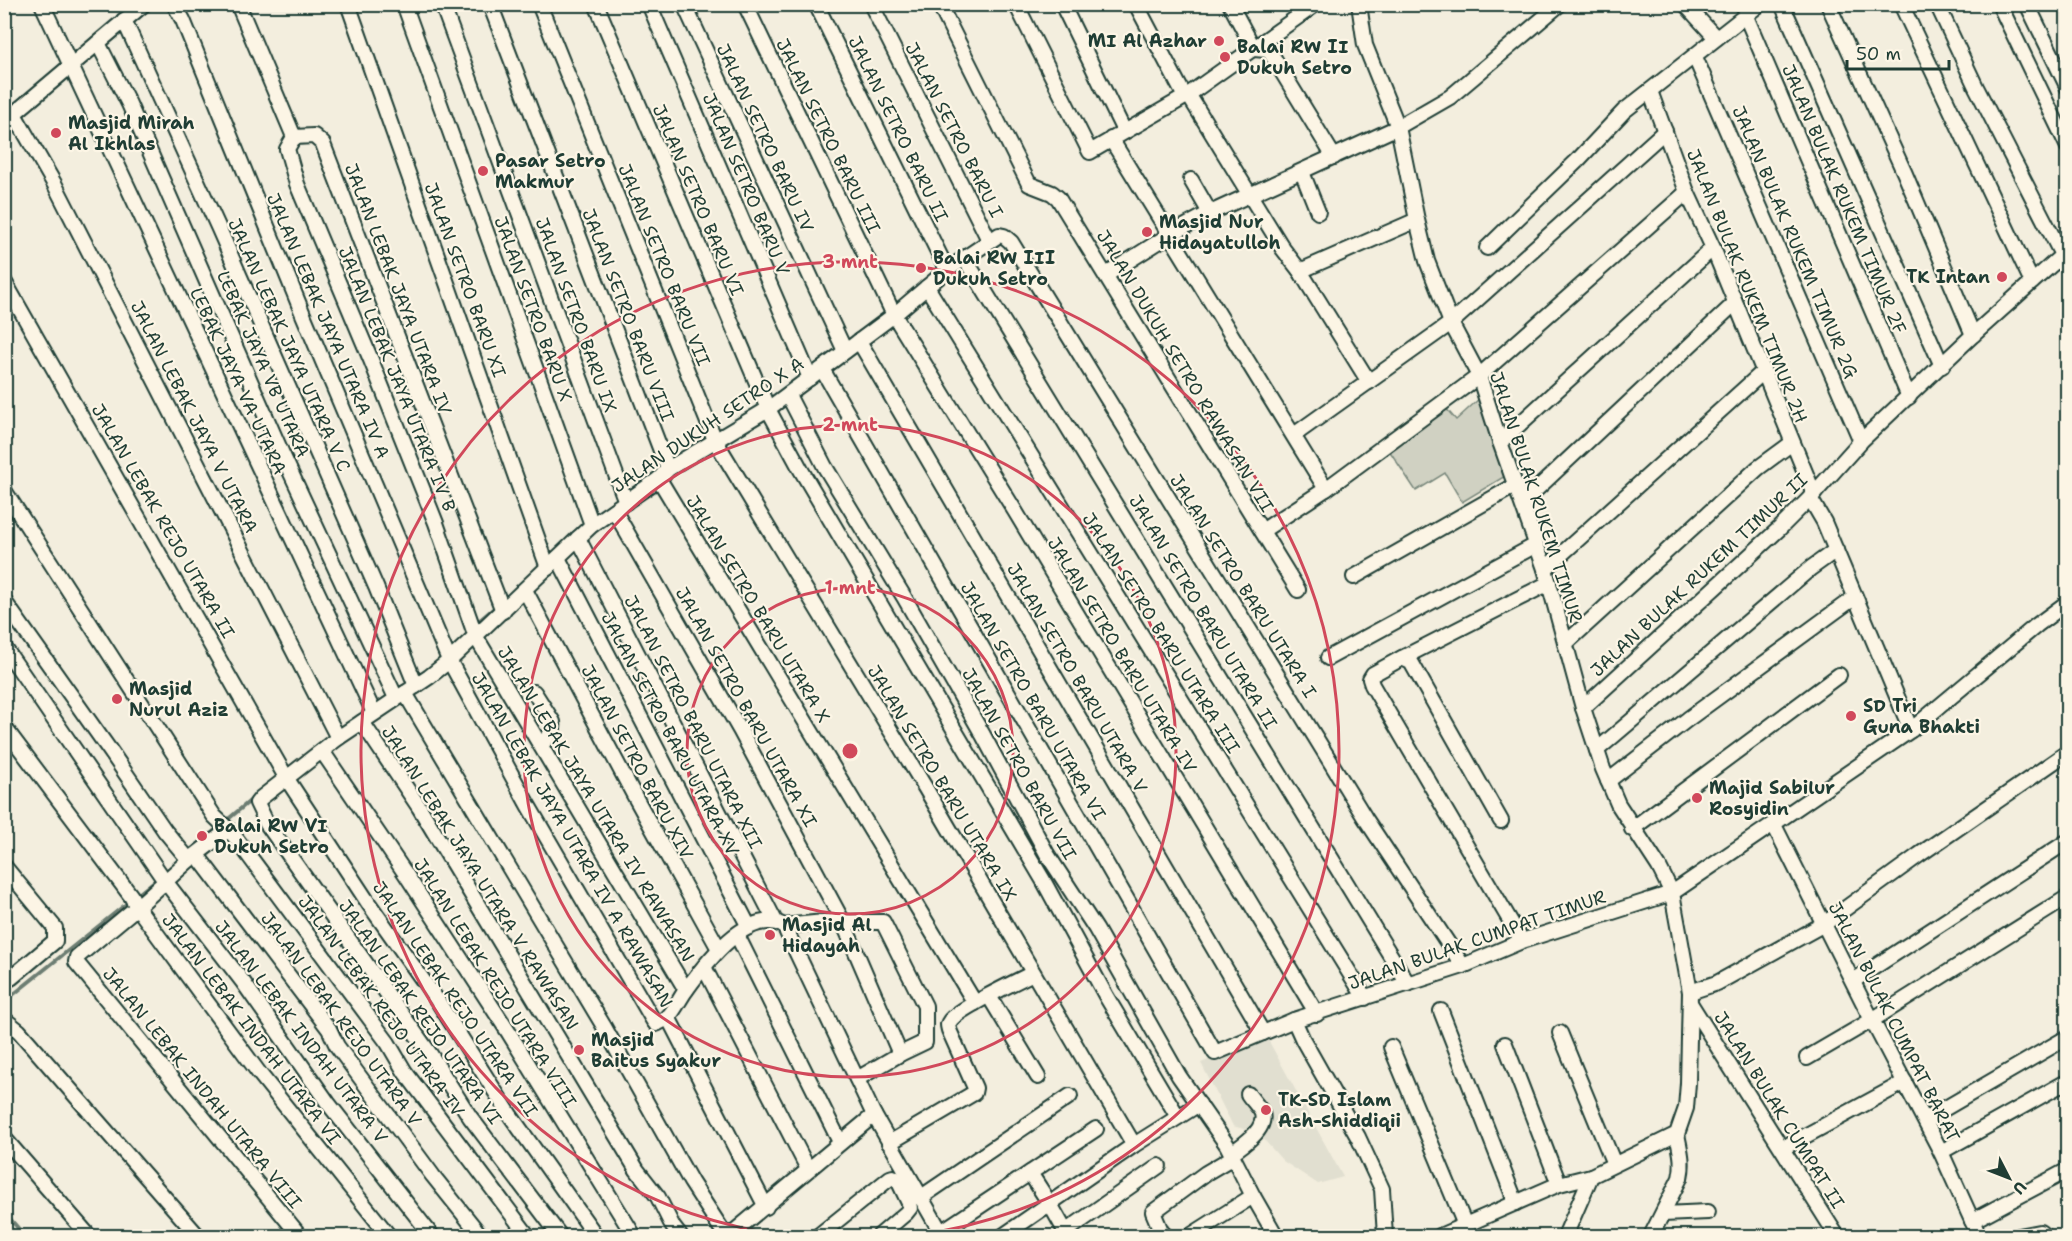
<svg xmlns="http://www.w3.org/2000/svg" width="2072" height="1241" font-family="'Shantell Sans',sans-serif">
	<rect width="100%" height="100%" fill="#f3eede"/>
	<filter id="ink" filterUnits="userSpaceOnUse"><feTurbulence type="fractalNoise" baseFrequency=".0167" numOctaves="2"/><feDisplacementMap in="SourceGraphic" scale="12" xChannelSelector="R" yChannelSelector="G"/><feConvolveMatrix kernelMatrix="1 2 1 2 8 2 1 2 1" color-interpolation-filters="sRGB"/></filter>
	<g filter="url(#ink)">
		<!-- built -->
		<path fill="#e1dfd0" d="M1265,1036H1266L1343,1177L1318,1184L1283,1161L1258,1133L1233,1126L1201,1063Z"/>
		<!-- green -->
		<path fill="#d0d1c2" stroke="#78877b" stroke-width="1.5" d="M1480,398L1507,475L1462,502L1445,473L1416,491L1387,447L1444,406L1456,420Z"/>
		<g fill="none" stroke-linecap="round" stroke-linejoin="round">
			<!-- stream -->
			<g stroke="#6c7d72" stroke-width="4">
				<path d="M480,620L494,608"/>
				<path d="M164,873L257,795"/>
				<path d="M136,896L158,878"/>
				<path d="M4,1002L130,901"/>
				<path d="M4,1212L25,1236"/>
			</g>
			<defs>
				<g id="minor">
					<path d="M42,4L374,713"/>
					<path d="M174,4L183,20L302,312L449,660L528,805L653,1020L656,1024C660,1022 665,1020 668,1017C675,1010 680,998 686,990C705,964 748,906 784,926L874,1115L943,1236"/>
					<path d="M238,4L294,137L314,136L323,144L503,611"/>
					<path d="M348,4L548,568"/>
					<path d="M404,4L592,525"/>
					<path d="M442,4L626,502"/>
					<path d="M490,4L668,469"/>
					<path d="M539,4L715,440L926,789L1134,1145"/>
					<path d="M596,4L768,409L801,470L1043,880L1106,996L1178,1117"/>
					<path d="M649,4L810,378"/>
					<path d="M684,4L845,351"/>
					<path d="M745,4L894,315L1015,511L1317,1014"/>
					<path d="M816,4L947,270"/>
					<path d="M871,4L989,240"/>
					<path d="M939,4L1029,184L1052,193L1058,198L1298,590"/>
					<path d="M1016,4L1090,152L1185,97L1316,4"/>
					<path d="M1062,4L1124,131"/>
					<path d="M1136,4L1185,97"/>
					<path d="M1230,4L1254,49L1266,50L1270,52L1334,157"/>
					<path d="M1685,4L1716,38"/>
					<path d="M1782,4L1942,366"/>
					<path d="M1828,4L1905,174L1973,335"/>
					<path d="M1901,4L2032,282"/>
					<path d="M1937,4L1976,87L2062,255"/>
					<path d="M1999,4L2068,147"/>
					<path d="M2027,4L2068,88"/>
					<path d="M1745,14L1909,397"/>
					<path d="M124,20L219,229L376,587L416,686"/>
					<path d="M98,43L129,104L283,456L396,698"/>
					<path d="M1695,57L1861,441"/>
					<path d="M1650,91L1687,192L1713,248L1814,494"/>
					<path d="M1188,94L1283,249L1300,271L1369,382"/>
					<path d="M14,114L55,185L338,738"/>
					<path d="M4,122L144,4"/>
					<path d="M294,137L287,149L297,184L371,360L436,523L476,637L686,990"/>
					<path d="M1111,139L1326,489"/>
					<path d="M1302,172L1318,212"/>
					<path d="M1191,180L1210,213"/>
					<path d="M1487,248L1578,160L1624,111L1760,4"/>
					<path d="M965,259L1408,984"/>
					<path d="M1300,271L1417,220"/>
					<path d="M1106,275L1171,234L1210,213L1398,127L1450,97L1560,4"/>
					<path d="M4,281L287,779L369,904L437,1000L510,1115L596,1236"/>
					<path d="M927,287L1365,998"/>
					<path d="M859,341L1263,1033"/>
					<path d="M822,369L1215,1053L1294,1020L1463,966L1522,941L1672,893L1659,867L1618,804L1603,769L1583,708L1545,569L1500,442L1479,376L1451,323L1427,261L1417,220L1398,127L1365,45L1359,4"/>
					<path d="M788,395L825,467L904,597L983,735L1047,854L1096,929L1179,1076L1227,1145L1253,1196L1276,1236"/>
					<path d="M1294,435L1451,323L1665,131"/>
					<path d="M1500,442L1713,248"/>
					<path d="M659,479L975,1003"/>
					<path d="M4,490L214,816L232,833L388,1043L405,1072L528,1236"/>
					<path d="M1810,498L1824,522L1911,730"/>
					<path d="M1523,502L1735,303"/>
					<path d="M614,510L740,730L843,922L900,1054"/>
					<path d="M1262,531L1326,489L1479,376L1687,192"/>
					<path d="M578,538L775,921"/>
					<path d="M558,558L749,927"/>
					<path d="M1545,569L1763,372"/>
					<path d="M1354,577L1516,485"/>
					<path d="M525,590L634,795L719,949"/>
					<path d="M4,601L111,752L165,831L189,860"/>
					<path d="M1565,644L1758,468L1792,443"/>
					<path d="M4,647L165,881L243,982L328,1103L432,1236"/>
					<path d="M1328,658L1536,545"/>
					<path d="M1402,658L1549,583"/>
					<path d="M534,692L553,722C555,732 547,738 541,745"/>
					<path d="M405,693L603,1025L691,1182L726,1236"/>
					<path d="M1583,708L1779,529L1810,498L1861,441L1973,335L2068,250"/>
					<path d="M362,722L419,807L637,1170L658,1197L673,1227L680,1236"/>
					<path d="M4,727L131,896L137,907L259,1073L389,1236"/>
					<path d="M1597,750L1811,568L1836,550"/>
					<path d="M322,751L405,873L509,1033L634,1236"/>
					<path d="M1608,781L1688,719L1855,597"/>
					<path d="M1501,821L1411,662L1402,658L1373,674L1370,679L1372,685L1522,941"/>
					<path d="M1774,825L1872,1020L1941,1152L1979,1236"/>
					<path d="M1632,829L1839,675"/>
					<path d="M228,830L189,860L137,907L77,957L76,962L300,1236"/>
					<path d="M197,855L329,1029L337,1046L433,1176L481,1236"/>
					<path d="M4,866L55,928V941L11,978H4"/>
					<path d="M784,926L824,922H883L925,1006V1042L900,1054L857,1079"/>
					<path d="M737,935L840,1142"/>
					<path d="M704,967L808,1169"/>
					<path d="M1853,981L2068,841"/>
					<path d="M1690,992L1717,983L1824,924L1919,855L2068,752"/>
					<path d="M989,996L1038,1077"/>
					<path d="M1690,1003L1837,1236"/>
					<path d="M1441,1011L1516,1203"/>
					<path d="M668,1017L766,1207"/>
					<path d="M4,1019L19,1031L198,1236"/>
					<path d="M1294,1020L1303,1040L1358,1137L1382,1189L1385,1236"/>
					<path d="M1560,1033L1614,1164"/>
					<path d="M1505,1044L1559,1184"/>
					<path d="M1391,1047L1465,1225"/>
					<path d="M1807,1058L1872,1020L2068,897"/>
					<path d="M1925,1120L2068,1037"/>
					<path d="M4,1138L89,1236"/>
					<path d="M889,1143L974,1093L975,1088L949,1030C948,1025 947,1025 950,1021C958,1009 1017,981 1033,973"/>
					<path d="M1783,1148L1905,1082"/>
					<path d="M1941,1152L2068,1081"/>
					<path d="M1232,1153C1242,1145 1267,1130 1262,1113C1259,1107 1252,1100 1248,1094"/>
					<path d="M1030,1173L1050,1204L1068,1236"/>
					<path d="M920,1198L1070,1096"/>
					<path d="M1663,1214L1708,1212"/>
					<path d="M1972,1221L2068,1170"/>
					<path d="M941,1232L1096,1129"/>
					<path d="M1065,1232L1159,1166"/>
					<path d="M560,1236L470,1117L430,1054L267,824L257,803L261,798L338,738L429,677L449,661L592,525L659,479L668,469L768,409L894,315L947,270L999,235L1004,236L1011,242L1365,818L1463,966"/>
					<path d="M729,1236L874,1115"/>
					<path d="M818,1236L890,1178L893,1177L898,1180L909,1203L910,1208L906,1213L879,1236"/>
					<path d="M1003,1236L1134,1145L1199,1104"/>
					<path d="M1166,1236L1161,1231L1153,1212L1206,1173L1233,1157"/>
					<path d="M1190,1236L1253,1196"/>
					<path d="M1440,1236L1559,1184L1591,1176"/>
					<path d="M1565,1236L1591,1176L1677,1134L1686,1108L1688,1083L1690,992L1672,893L1911,730L2037,625L2068,602"/>
					<path d="M1651,1236L1680,1178C1684,1162 1680,1150 1677,1134"/>
					<path d="M2019,1236L2040,1232L2045,1236"/>
				</g>
			</defs>
			<!-- minor casing -->
			<use href="#minor" stroke="#1f3d34" stroke-width="18"/>
			<!-- minor -->
			<use href="#minor" stroke="#fcf5e5" stroke-width="14"/>
		</g>
	</g>
	<!-- distance rings -->
	<g fill="none" stroke="#d1495b" stroke-width="3">
		<circle cx="850" cy="751" r="163"/>
		<circle cx="850" cy="751" r="326"/>
		<path d="M790 1236A489 489 0 1 1 910 1236"/>
	</g>
	<!-- markers -->
	<g fill="#d1495b" stroke="#fcf5e5" stroke-width="2">
		<circle cx="1219" cy="41" r="6"/>
		<circle cx="1225" cy="57" r="6"/>
		<circle cx="56" cy="133" r="6"/>
		<circle cx="483" cy="171" r="6"/>
		<circle cx="1147" cy="232" r="6"/>
		<circle cx="921" cy="268" r="6"/>
		<circle cx="2002" cy="277" r="6"/>
		<circle cx="117" cy="699" r="6"/>
		<circle cx="1851" cy="716" r="6"/>
		<circle cx="1697" cy="798" r="6"/>
		<circle cx="202" cy="836" r="6"/>
		<circle cx="770" cy="935" r="6"/>
		<circle cx="579" cy="1050" r="6"/>
		<circle cx="1266" cy="1110" r="6"/>
	</g>
	<g text-anchor="middle" stroke-width="4.5" stroke-linejoin="round" paint-order="stroke">
		<!-- poi labels -->
		<g font-size="18" font-weight="bold" fill="#1f3d34" stroke="#fcf5e5" text-anchor="start">
			<text x="1207" y="47" text-anchor="end">MI Al Azhar</text>
			<text x="1237" y="53">Balai RW II<tspan x="1237" dy="21">Dukuh Setro</tspan></text>
			<text x="68" y="129">Masjid Mirah<tspan x="68" dy="21">Al Ikhlas</tspan></text>
			<text x="495" y="167">Pasar Setro<tspan x="495" dy="21">Makmur</tspan></text>
			<text x="1159" y="228">Masjid Nur<tspan x="1159" dy="21">Hidayatulloh</tspan></text>
			<text x="933" y="264">Balai RW III<tspan x="933" dy="21">Dukuh Setro</tspan></text>
			<text x="1990" y="283" text-anchor="end">TK Intan</text>
			<text x="129" y="695">Masjid<tspan x="129" dy="21">Nurul Aziz</tspan></text>
			<text x="1863" y="712">SD Tri<tspan x="1863" dy="21">Guna Bhakti</tspan></text>
			<text x="1709" y="794">Majid Sabilur<tspan x="1709" dy="21">Rosyidin</tspan></text>
			<text x="214" y="832">Balai RW VI<tspan x="214" dy="21">Dukuh Setro</tspan></text>
			<text x="782" y="931">Masjid Al<tspan x="782" dy="21">Hidayah</tspan></text>
			<text x="591" y="1046">Masjid<tspan x="591" dy="21">Baitus Syakur</tspan></text>
			<text x="1278" y="1106">TK-SD Islam<tspan x="1278" dy="21">Ash-Shiddiqii</tspan></text>
		</g>
		<!-- street labels -->
		<g font-size="18" fill="#1f3d34" stroke="#fcf5e5">
			<text transform="translate(898 129) rotate(64)" y="6">JALAN SETRO BARU II</text>
			<text transform="translate(954 130) rotate(63)" y="6">JALAN SETRO BARU I</text>
			<text transform="translate(828 136) rotate(64)" y="6">JALAN SETRO BARU III</text>
			<text transform="translate(765 138) rotate(65)" y="6">JALAN SETRO BARU IV</text>
			<text transform="translate(746 184) rotate(67)" y="6">JALAN SETRO BARU V</text>
			<text transform="translate(1844 199) rotate(67)" y="6">JALAN BULAK RUKEM TIMUR 2F</text>
			<text transform="translate(698 200) rotate(67)" y="6">JALAN SETRO BARU VI</text>
			<text transform="translate(1795 242) rotate(67)" y="6">JALAN BULAK RUKEM TIMUR 2G</text>
			<text transform="translate(664 265) rotate(68)" y="6">JALAN SETRO BARU VII</text>
			<text transform="translate(465 280) rotate(70)" y="6">JALAN SETRO BARU XI</text>
			<text transform="translate(1747 286) rotate(68)" y="6">JALAN BULAK RUKEM TIMUR 2H</text>
			<text transform="translate(398 289) rotate(69)" y="6">JALAN LEBAK JAYA UTARA IV</text>
			<text transform="translate(533 309) rotate(70)" y="6">JALAN SETRO BARU X</text>
			<text transform="translate(576 315) rotate(70)" y="6">JALAN SETRO BARU IX</text>
			<text transform="translate(628 315) rotate(69)" y="6">JALAN SETRO BARU VIII</text>
			<text transform="translate(328 326) rotate(67)" y="6">JALAN LEBAK JAYA UTARA IV A</text>
			<text transform="translate(289 345) rotate(66)" y="6">JALAN LEBAK JAYA UTARA V C</text>
			<text transform="translate(263 364) rotate(66)" y="6">LEBAK JAYA VB UTARA</text>
			<text transform="translate(1185 371) rotate(59)" y="6">JALAN DUKUH SETRO RAWASAN VII</text>
			<text transform="translate(397 379) rotate(68)" y="6">JALAN LEBAK JAYA UTARA IV B</text>
			<text transform="translate(238 381) rotate(65)" y="6">LEBAK JAYA VA UTARA</text>
			<text transform="translate(194 417) rotate(63)" y="6">JALAN LEBAK JAYA V UTARA</text>
			<text transform="translate(708 425) rotate(-34)" y="6">JALAN DUKUH SETRO X A</text>
			<text transform="translate(1536 497) rotate(72)" y="6">JALAN BULAK RUKEM TIMUR</text>
			<text transform="translate(163 521) rotate(60)" y="6">JALAN LEBAK REJO UTARA II</text>
			<text transform="translate(1699 575) rotate(-43)" y="6">JALAN BULAK RUKEM TIMUR II</text>
			<text transform="translate(1243 586) rotate(58)" y="6">JALAN SETRO BARU UTARA I</text>
			<text transform="translate(758 609) rotate(59)" y="6">JALAN SETRO BARU UTARA X</text>
			<text transform="translate(1203 612) rotate(59)" y="6">JALAN SETRO BARU UTARA II</text>
			<text transform="translate(1161 633) rotate(58)" y="6">JALAN SETRO BARU UTARA III</text>
			<text transform="translate(1122 655) rotate(59)" y="6">JALAN SETRO BARU UTARA IV</text>
			<text transform="translate(1077 678) rotate(60)" y="6">JALAN SETRO BARU UTARA V</text>
			<text transform="translate(1033 701) rotate(60)" y="6">JALAN SETRO BARU UTARA VI</text>
			<text transform="translate(746 707) rotate(61)" y="6">JALAN SETRO BARU UTARA XI</text>
			<text transform="translate(693 722) rotate(63)" y="6">JALAN SETRO BARU UTARA XII</text>
			<text transform="translate(670 734) rotate(62)" y="6">JALAN SETRO BARU UTARA XV</text>
			<text transform="translate(637 762) rotate(62)" y="6">JALAN SETRO BARU XIV</text>
			<text transform="translate(1019 764) rotate(61)" y="6">JALAN SETRO BARU VII</text>
			<text transform="translate(942 783) rotate(59)" y="6">JALAN SETRO BARU UTARA IX</text>
			<text transform="translate(596 804) rotate(59)" y="6">JALAN LEBAK JAYA UTARA IV RAWASAN</text>
			<text transform="translate(572 840) rotate(60)" y="6">JALAN LEBAK JAYA UTARA IV A RAWASAN</text>
			<text transform="translate(480 878) rotate(58)" y="6">JALAN LEBAK JAYA UTARA V RAWASAN</text>
			<text transform="translate(1477 940) rotate(-19)" y="6">JALAN BULAK CUMPAT TIMUR</text>
			<text transform="translate(495 983) rotate(58)" y="6">JALAN LEBAK REJO UTARA VIII</text>
			<text transform="translate(455 999) rotate(56)" y="6">JALAN LEBAK REJO UTARA VII</text>
			<text transform="translate(381 1006) rotate(54)" y="6">JALAN LEBAK REJO UTARA IV</text>
			<text transform="translate(420 1012) rotate(55)" y="6">JALAN LEBAK REJO UTARA VI</text>
			<text transform="translate(341 1019) rotate(54)" y="6">JALAN LEBAK REJO UTARA V</text>
			<text transform="translate(1894 1022) rotate(63)" y="6">JALAN BULAK CUMPAT BARAT</text>
			<text transform="translate(251 1029) rotate(53)" y="6">JALAN LEBAK INDAH UTARA VI</text>
			<text transform="translate(301 1032) rotate(53)" y="6">JALAN LEBAK INDAH UTARA V</text>
			<text transform="translate(202 1088) rotate(51)" y="6">JALAN LEBAK INDAH UTARA VIII</text>
			<text transform="translate(1779 1110) rotate(58)" y="6">JALAN BULAK CUMPAT II</text>
		</g>
	</g>
	<circle cx="850" cy="751" r="9" fill="#d1495b" stroke="#fcf5e5" stroke-width="3"/>
	<g font-size="18" text-anchor="middle" font-weight="bold" fill="#d1495b" stroke="#fcf5e5" stroke-width="4.5" stroke-linejoin="round" paint-order="stroke">
		<text x="850" y="268">3 mnt</text>
		<text x="850" y="431">2 mnt</text>
		<text x="850" y="594">1 mnt</text>
	</g>
	<!-- margin -->
	<rect width="2072" height="1241" fill="none" stroke="#fcf5e5" stroke-width="24"/>
	<rect x="12" y="12" width="2048" height="1217" fill="none" stroke="#1f3d34" stroke-width="2" filter="url(#ink)"/>
	<!-- north arrow -->
	<g transform="translate(2009 1178) rotate(132)" stroke="#fcf5e5" stroke-width="4.5" paint-order="stroke">
	<path d="M0-4.5L10 22L0 15L-10 22Z" fill="#1f3d34"/>
	<text y="-9" font-size="16" font-weight="bold" text-anchor="middle" fill="#1f3d34">U</text>
	</g>
	<!-- scale -->
	<path d="M1847 60v9h102v-9" fill="none" stroke="#1f3d34" stroke-width="3"/>
	<text x="1856" y="60" font-size="18" fill="#1f3d34" stroke="#fcf5e5" stroke-width="4.5" paint-order="stroke">50 m</text>
</svg>
